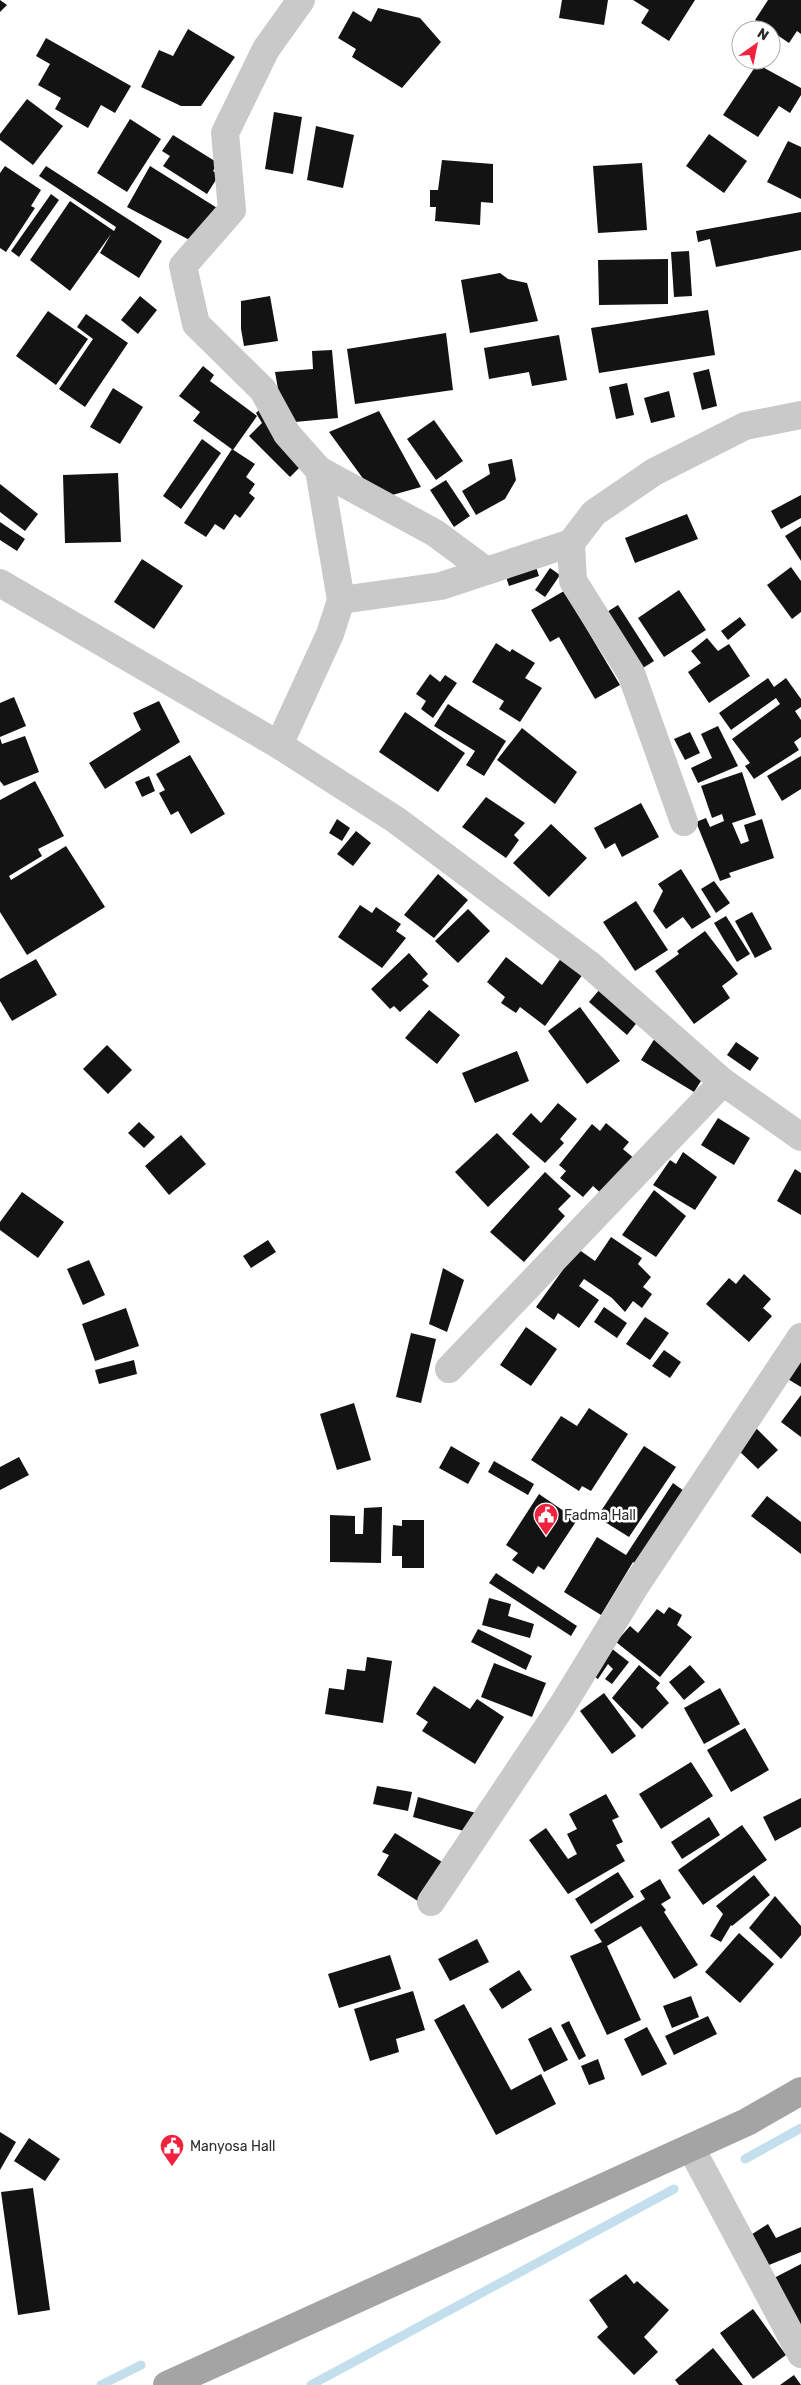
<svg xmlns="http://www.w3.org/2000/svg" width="801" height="2385" font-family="Rubik,sans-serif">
	<rect width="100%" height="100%" fill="#fff"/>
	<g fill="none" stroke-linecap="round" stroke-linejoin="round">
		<!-- stream -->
		<g stroke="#c3dfed" stroke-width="9">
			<path d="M745,2159L801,2128"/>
			<path d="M101,2385L141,2365"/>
			<path d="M311,2385L674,2189"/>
		</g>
	</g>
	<!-- building -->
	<g fill="#131313">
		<path d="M0,0L7,5L0,12Z"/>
		<path d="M562,0H608L604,25L559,18Z"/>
		<path d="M633,0H695L669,41L641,23L649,10Z"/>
		<path d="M768,0H801V34L797,31L789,43L755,20Z"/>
		<path d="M378,8L420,18L441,42L402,88L352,57L356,49L338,38L353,11L371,22Z"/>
		<path d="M188,29L235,57L201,106H181L141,87L159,50L173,56Z"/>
		<path d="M46,38L131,86L115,113L101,105L88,128L55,109L61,98L38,85L50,64L36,56Z"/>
		<path d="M757,64L801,88V95L790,113L779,106L758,137L723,115Z"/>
		<path d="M27,99L63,126L33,165L0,140V134Z"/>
		<path d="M274,112L302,117L293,174L265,169Z"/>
		<path d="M130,119L161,139L127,192L97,173Z"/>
		<path d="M316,126L354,135L343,188L307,180Z"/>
		<path d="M709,134L747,161L724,193L686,166Z"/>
		<path d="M173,135L218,163L213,171L219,175L207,194L163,166L170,156L162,151Z"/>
		<path d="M788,141L801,147V199L767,182Z"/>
		<path d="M442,160L493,164V203L481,202L480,225L435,221L436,207H430V190H438Z"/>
		<path d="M642,163L647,230L598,233L593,166Z"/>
		<path d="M5,166L41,190L31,206L35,208L6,252L0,248V173Z"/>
		<path d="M46,166L162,241L139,278L100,253L111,234L70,291L30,260L70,201L114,231L116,227L39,176Z"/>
		<path d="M150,166L222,211L197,244L127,207Z"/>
		<path d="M51,194L59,200L19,257L11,251Z"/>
		<path d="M801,212V250L716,267L710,239L698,242L696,231Z"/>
		<path d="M689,251L692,296L674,297L671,252Z"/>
		<path d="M668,259V304L599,305L598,260Z"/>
		<path d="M500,273L508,279L527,283L538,321L470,333L461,280Z"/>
		<path d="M140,296L157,310L138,334L121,320Z"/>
		<path d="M270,296L278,341L244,346L241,329V301Z"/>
		<path d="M708,310L715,355L599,373L591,328Z"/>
		<path d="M48,311L88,339L56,385L16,356Z"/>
		<path d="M86,314L128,343L85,407L59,389L93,339L77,327Z"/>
		<path d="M446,333L453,390L355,404L347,349Z"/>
		<path d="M559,335L567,380L532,386L529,372L489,379L484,348Z"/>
		<path d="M332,350L338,418L284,423L275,372L313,369L312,351Z"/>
		<path d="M203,366L214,375L210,381L257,416L233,450L193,421L200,412L179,396Z"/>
		<path d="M709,369L717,406L702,410L693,373Z"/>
		<path d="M627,383L634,415L616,419L609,387Z"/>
		<path d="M113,388L143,407L120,444L90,427Z"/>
		<path d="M669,391L675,417L651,423L644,398Z"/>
		<path d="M266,403L305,462L290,477L249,436L262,423L256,413Z"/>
		<path d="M379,411L421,487L378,499L329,432Z"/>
		<path d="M434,420L463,461L436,480L407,439Z"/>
		<path d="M202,439L221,453L181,509L163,496Z"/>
		<path d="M232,449L255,464L246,477L255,484L249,493L255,498L240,518L235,514L224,530L215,524L206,537L184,523Z"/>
		<path d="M512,459L516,480L505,499L476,515L462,491L490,474L488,464Z"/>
		<path d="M118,473L121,542L65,543L63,475Z"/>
		<path d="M446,480L470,516L454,527L430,490Z"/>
		<path d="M0,484L38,514L25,531L0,512Z"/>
		<path d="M801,495V518L781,529L771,511Z"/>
		<path d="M687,514L698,539L635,563L625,538Z"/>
		<path d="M0,522L25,539L17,551L0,540Z"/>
		<path d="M801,526V561L785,536Z"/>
		<path d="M533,558L539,576L509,586L503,568Z"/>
		<path d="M142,559L183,586L154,629L114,602Z"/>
		<path d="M791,567L801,581V612L792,619L767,585Z"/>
		<path d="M550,568L560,575L545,597L535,590Z"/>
		<path d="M679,590L706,630L664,657L638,618Z"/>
		<path d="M564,591L620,685L595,699L559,637L550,642L531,610Z"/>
		<path d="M618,605L654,661L643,668L607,612Z"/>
		<path d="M740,617L746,625L728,640L721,631Z"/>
		<path d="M707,638L718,651L729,644L750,676L709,703L688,672L701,663L691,651Z"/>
		<path d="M496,643L510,652L512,649L535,663L525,678L542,688L520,722L499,709L504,701L472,682Z"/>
		<path d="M430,674L440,682L445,675L457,683L433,718L421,709L426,701L416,694Z"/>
		<path d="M768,678L774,687L786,678L801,699V707L795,711L801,720V737L794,742L799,750L754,779L745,766L750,763L732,739L780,704L776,698L731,730L719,713Z"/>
		<path d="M14,697L26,726L0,737V703Z"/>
		<path d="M159,701L180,742L105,789L89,763L141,730L133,713Z"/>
		<path d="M448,704L506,741L484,776L466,765L475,751L434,726Z"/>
		<path d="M405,712L465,753L438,792L379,752Z"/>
		<path d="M718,726L738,766L698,783L691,768L712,758L701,734Z"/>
		<path d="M522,728L577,772L555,804L497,760Z"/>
		<path d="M690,732L700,753L685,760L674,739Z"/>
		<path d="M25,736L39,772L4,786L0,781V738L2,744Z"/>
		<path d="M190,755L225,814L191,834L178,811L171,815L159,793L165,790L156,774Z"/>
		<path d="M801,756V789L782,801L767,776Z"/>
		<path d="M742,772L756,815L732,823L741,844L749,841L744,825L762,819L774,858L729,873L731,877L720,881L696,822L706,818L710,827L724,821L722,814L712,818L701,786Z"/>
		<path d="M149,776L155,791L142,797L135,782Z"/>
		<path d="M35,781L64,836L38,849L42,856L9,876L11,880L66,846L105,907L27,955L0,912V800Z"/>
		<path d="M486,797L525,823L514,835L519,840L506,858L462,827Z"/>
		<path d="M641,803L659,837L622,857L615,843L605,849L594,828Z"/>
		<path d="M337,819L350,828L342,841L329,833Z"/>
		<path d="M551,824L587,858L549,897L513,863Z"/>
		<path d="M356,831L371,843L353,866L337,854Z"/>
		<path d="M681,869L711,917L692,929L683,917L666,929L653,911L663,891L658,884Z"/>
		<path d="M438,874L468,900L434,938L404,915Z"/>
		<path d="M714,881L730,903L716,913L701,889Z"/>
		<path d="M636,901L668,950L635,971L603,922Z"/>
		<path d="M360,905L372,913L376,907L401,924L396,931L406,938L382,968L338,937Z"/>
		<path d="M468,909L490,931L458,963L435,941Z"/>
		<path d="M752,912L772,949L755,958L735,921Z"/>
		<path d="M726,916L750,954L737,962L714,923Z"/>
		<path d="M705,931L738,974L722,986L730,998L694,1024L655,971L679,954L677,951Z"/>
		<path d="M409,953L428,974L422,980L429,986L400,1012L394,1006L390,1009L371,989Z"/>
		<path d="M564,954L586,970L545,1026L520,1007L516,1013L501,1003L505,997L487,982L506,957L542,985Z"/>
		<path d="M36,959L57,995L12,1021L0,1001V979Z"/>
		<path d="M605,983L643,1015L627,1035L589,1002Z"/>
		<path d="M580,1007L620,1061L587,1084L548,1031Z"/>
		<path d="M429,1010L460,1035L437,1064L405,1038Z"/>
		<path d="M655,1038L708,1070L694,1092L641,1060Z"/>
		<path d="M736,1042L759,1058L750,1071L727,1055Z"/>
		<path d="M107,1045L132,1070L108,1094L83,1069Z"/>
		<path d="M517,1051L529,1081L475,1103L462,1073Z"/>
		<path d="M558,1103L577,1119L560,1139L564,1143L545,1163L512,1134L531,1113L541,1123Z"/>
		<path d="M718,1118L750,1138L734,1165L701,1145Z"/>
		<path d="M139,1122L155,1137L144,1148L128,1133Z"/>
		<path d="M606,1123L629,1142L623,1149L636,1160L605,1197L593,1186L583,1197L560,1178L566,1171L559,1165L592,1124L600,1131Z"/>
		<path d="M497,1133L530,1167L488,1207L455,1172Z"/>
		<path d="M181,1135L206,1164L169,1195L145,1166Z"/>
		<path d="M683,1152L717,1177L695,1210L653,1185L670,1160L676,1164Z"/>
		<path d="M795,1169L801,1173V1215L777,1201Z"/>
		<path d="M545,1172L571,1196L558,1209L565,1216L524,1262L490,1232Z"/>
		<path d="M654,1190L686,1216L656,1257L622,1235Z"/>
		<path d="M22,1192L64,1222L38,1258L0,1230V1222Z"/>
		<path d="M611,1237L642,1258L638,1264L651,1277L643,1287L652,1294L642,1308L633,1301L625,1312L612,1298L584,1279L579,1286L599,1300L579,1328L558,1313L554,1320L536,1307L578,1249L595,1261Z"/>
		<path d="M268,1240L276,1252L251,1268L243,1256Z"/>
		<path d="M89,1260L105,1295L83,1305L67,1269Z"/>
		<path d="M443,1268L464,1280L447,1332L429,1324Z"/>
		<path d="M744,1274L771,1299L763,1308L772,1316L749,1342L706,1304L729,1278L736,1284Z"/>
		<path d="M604,1307L627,1323L617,1338L594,1322Z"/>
		<path d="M126,1308L139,1346L95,1361L82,1324Z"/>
		<path d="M645,1317L669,1333L650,1360L626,1344Z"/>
		<path d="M526,1327L557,1349L531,1386L500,1365Z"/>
		<path d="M411,1333L436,1339L421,1403L396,1397Z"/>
		<path d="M664,1350L681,1362L670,1378L652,1366Z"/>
		<path d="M801,1353V1387L786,1378Z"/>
		<path d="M134,1360L137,1374L99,1384L95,1370Z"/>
		<path d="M801,1395V1437L781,1422Z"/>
		<path d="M354,1403L371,1460L337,1470L320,1414Z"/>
		<path d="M589,1408L628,1434L591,1491L582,1486L579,1491L531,1460L561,1416L577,1426Z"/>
		<path d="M755,1427L778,1450L758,1469L735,1447Z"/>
		<path d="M451,1446L480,1463L468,1484L439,1468Z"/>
		<path d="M644,1446L676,1467L629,1537L597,1517Z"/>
		<path d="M19,1457L29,1475L0,1490V1467Z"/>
		<path d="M494,1461L534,1484L528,1495L488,1472Z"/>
		<path d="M673,1483L691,1496L643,1568L633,1562L601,1615L564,1592L597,1537L626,1555Z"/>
		<path d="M539,1494L577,1520L544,1570L538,1566L533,1574L512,1560L518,1553L506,1545Z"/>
		<path d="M767,1496L801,1522V1554L751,1516Z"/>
		<path d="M382,1507L381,1563L330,1562V1515L355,1516V1534H363L364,1508Z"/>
		<path d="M402,1520H424V1568H402V1556H392L393,1525L402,1526Z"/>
		<path d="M496,1573L577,1626L571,1636L489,1583Z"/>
		<path d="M489,1598L511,1604L508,1616L534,1624L530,1638L482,1625Z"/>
		<path d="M669,1607L682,1615L677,1625L692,1637L660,1677L616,1642L630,1626L638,1633L657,1609L664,1614Z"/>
		<path d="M478,1629L532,1656L526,1670L471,1642Z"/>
		<path d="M611,1648L629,1662L612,1684L605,1679L613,1669L608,1664L598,1679L589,1673Z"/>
		<path d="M367,1657L392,1661L383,1723L325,1714L329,1688L344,1690L347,1669L365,1671Z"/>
		<path d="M494,1663L546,1683L532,1717L481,1697Z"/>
		<path d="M639,1665L660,1683L656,1688L669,1703L642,1729L612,1698Z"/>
		<path d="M690,1665L705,1682L684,1700L669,1682Z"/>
		<path d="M434,1686L470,1709L477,1699L504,1717L475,1764L422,1731L428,1722L416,1714Z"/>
		<path d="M720,1688L740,1724L704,1744L684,1708Z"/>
		<path d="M604,1693L636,1736L612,1754L580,1711Z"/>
		<path d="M745,1728L769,1770L731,1792L707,1750Z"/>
		<path d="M691,1762L713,1796L661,1829L639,1794Z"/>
		<path d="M377,1786L412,1792L408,1811L373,1804Z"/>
		<path d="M606,1794L619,1817L612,1820L623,1842L616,1845L625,1861L568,1894L529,1840L546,1828L568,1859L577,1854L567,1834L577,1829L569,1814Z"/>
		<path d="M418,1797L476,1813L471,1833L413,1817Z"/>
		<path d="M801,1798V1827L775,1841L763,1817Z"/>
		<path d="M709,1817L720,1835L682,1859L671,1842Z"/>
		<path d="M742,1825L767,1860L703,1905L678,1870Z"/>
		<path d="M395,1833L447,1865L424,1905L377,1875L389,1855L382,1852Z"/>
		<path d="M618,1872L634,1897L591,1924L575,1899Z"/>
		<path d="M754,1875L770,1895L732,1926L731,1925L721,1942L710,1936L723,1914L716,1906Z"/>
		<path d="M660,1879L671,1898L661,1904L666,1910L664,1912L698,1965L674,1979L641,1926L607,1946L641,2020L607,2035L570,1956L602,1942L594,1930L645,1899L640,1891Z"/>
		<path d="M775,1896L801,1926V1935L781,1959L749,1928Z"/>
		<path d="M739,1933L774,1964L740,2003L705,1972Z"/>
		<path d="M477,1939L489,1962L450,1981L438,1959Z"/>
		<path d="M390,1955L401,1989L339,2008L328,1974Z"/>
		<path d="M519,1970L532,1990L502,2009L489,1989Z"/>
		<path d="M413,1991L425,2030L396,2039L399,2052L370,2061L354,2009Z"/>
		<path d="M691,1996L699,2017L672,2028L663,2006Z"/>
		<path d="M464,2004L511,2090L541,2074L556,2104L496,2135L434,2020Z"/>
		<path d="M708,2016L717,2034L674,2055L665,2036Z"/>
		<path d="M569,2021L586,2056L579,2060L561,2025Z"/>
		<path d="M551,2027L568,2060L544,2072L528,2039Z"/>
		<path d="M647,2027L667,2064L642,2076L624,2039Z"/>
		<path d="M598,2059L605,2079L589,2085L581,2066Z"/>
		<path d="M0,2132L16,2142L0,2170Z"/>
		<path d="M29,2138L60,2159L45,2181L14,2161Z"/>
		<path d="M33,2188L50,2310L18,2315L1,2192Z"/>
		<path d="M768,2224L776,2238L801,2227V2252L764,2267L746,2238Z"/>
		<path d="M801,2264V2339L774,2278Z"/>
		<path d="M626,2274L634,2284L637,2281L669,2310L644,2337L658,2352L634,2375L597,2337L608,2327L589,2300Z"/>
		<path d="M753,2309L786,2355L753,2379L720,2333Z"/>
		<path d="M713,2348L743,2385H679L675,2380Z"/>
		<path d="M794,2375L801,2385H780Z"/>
	</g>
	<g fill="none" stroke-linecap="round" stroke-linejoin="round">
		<!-- street -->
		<g stroke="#c9c9c9" stroke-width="28">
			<path d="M319,470L435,533L485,570"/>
			<path d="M0,583L279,745L396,820L590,965L723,1082L801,1137"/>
			<path d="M341,600L441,586L571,543"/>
			<path d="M279,745L330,634L341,600L319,470L287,434L263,390L196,324L183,266L232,210L225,133L266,49L301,0"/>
			<path d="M684,822L631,673L573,581L571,543L594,513L654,472L745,426L801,415"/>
			<path d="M449,1369L723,1082"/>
			<path d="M431,1902L562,1706L636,1585L801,1337"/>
			<path d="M691,2148L801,2354"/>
		</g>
		<!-- primary -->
		<path stroke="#a4a4a4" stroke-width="28" d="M167,2385L747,2122L801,2091"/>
	</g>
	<!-- icons -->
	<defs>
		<symbol id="civic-pin" viewBox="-11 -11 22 30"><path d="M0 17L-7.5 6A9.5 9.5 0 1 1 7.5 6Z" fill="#f0223d" stroke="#fff"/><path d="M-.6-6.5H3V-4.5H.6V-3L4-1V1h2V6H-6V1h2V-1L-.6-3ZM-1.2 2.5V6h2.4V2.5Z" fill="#fff"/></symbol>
	</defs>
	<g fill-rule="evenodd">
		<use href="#civic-pin" x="532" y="1501" width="28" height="38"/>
		<use href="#civic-pin" x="158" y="2132" width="28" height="38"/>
	</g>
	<g text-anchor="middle" stroke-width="5" stroke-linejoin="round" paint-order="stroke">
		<!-- poi labels -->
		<g font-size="14" fill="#2c2c2c" stroke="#fff" text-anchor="start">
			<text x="564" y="1520">Fadma Hall</text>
			<text x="190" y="2151">Manyosa Hall</text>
		</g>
	</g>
	<!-- north arrow -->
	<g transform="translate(756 45) rotate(33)"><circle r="24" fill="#ffffff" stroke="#ababab"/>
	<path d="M0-4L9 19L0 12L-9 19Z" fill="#f0223d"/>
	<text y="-8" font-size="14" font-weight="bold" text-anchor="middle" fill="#2c2c2c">N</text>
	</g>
</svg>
